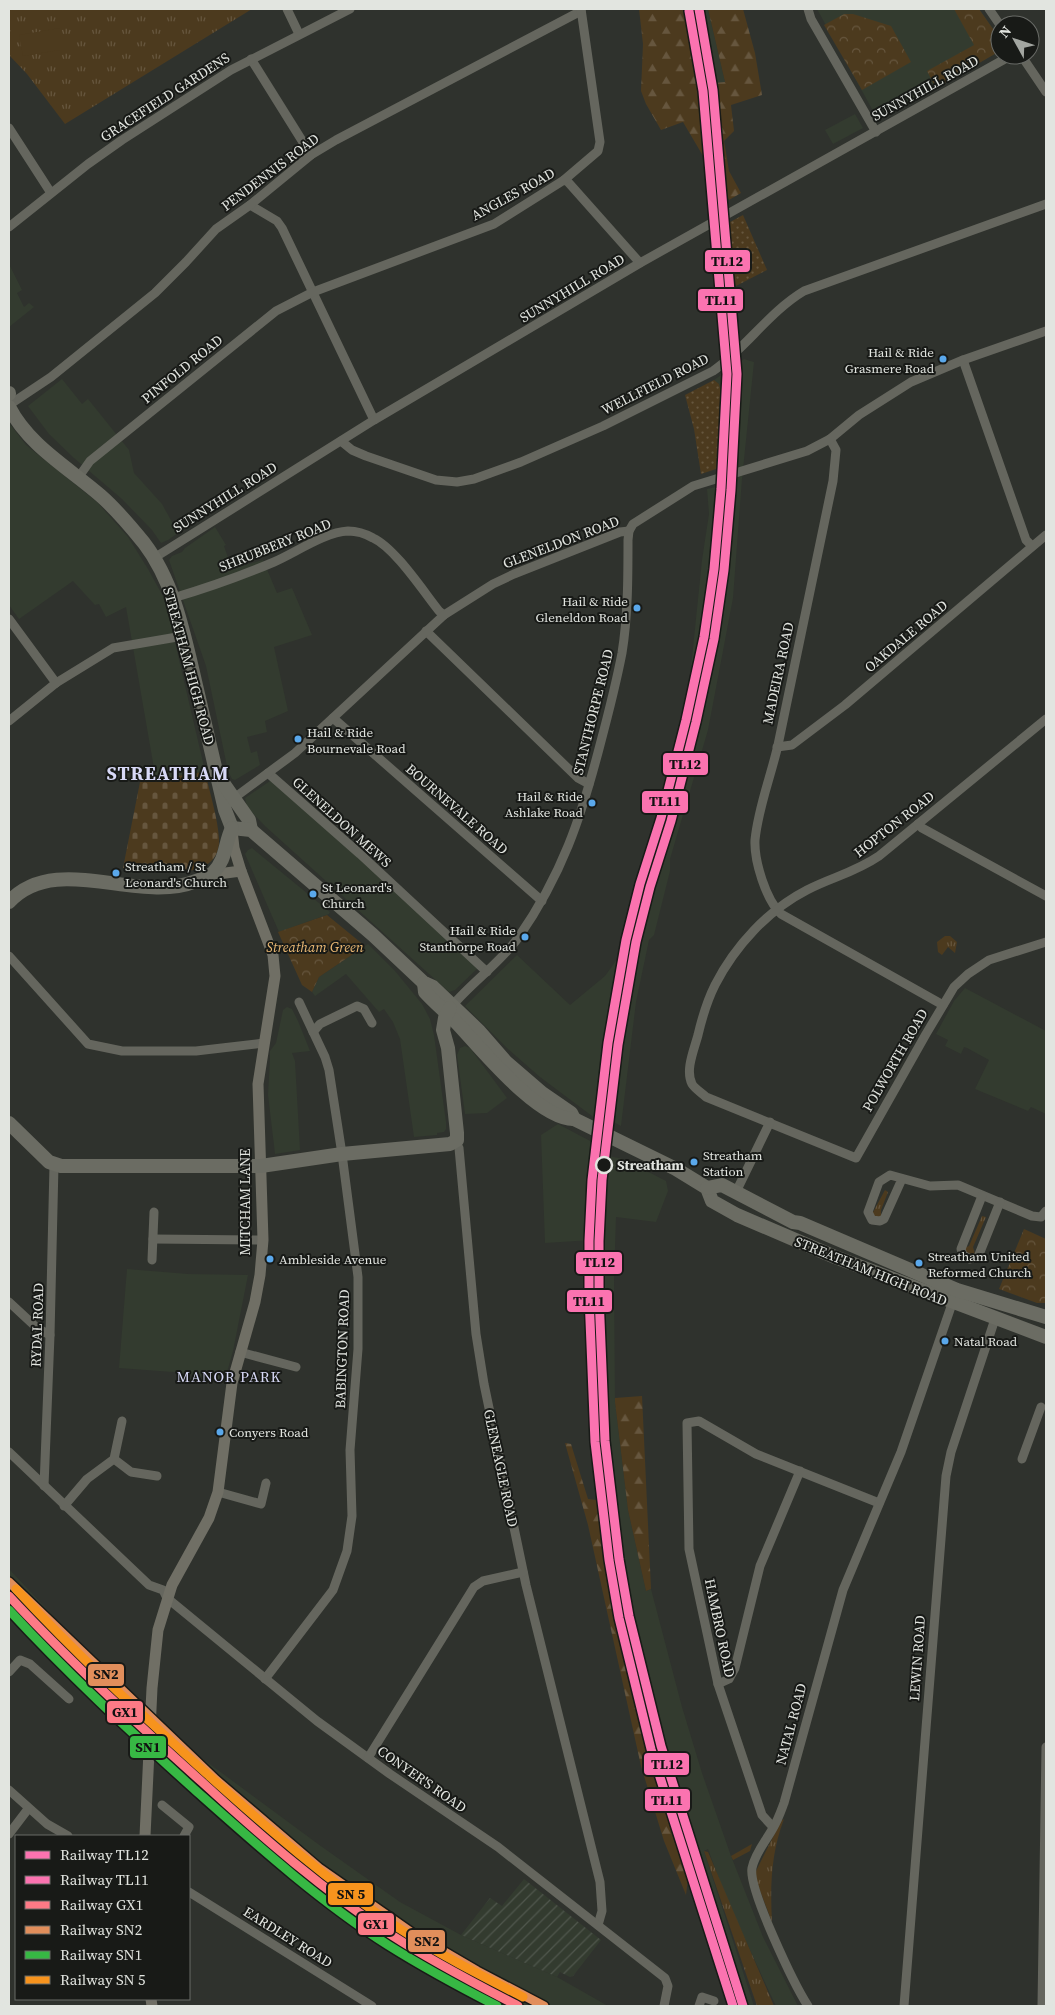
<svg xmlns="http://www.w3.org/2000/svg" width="1055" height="2015" font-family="'Source Serif 4',serif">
	<defs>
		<pattern id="industrial-furrows" width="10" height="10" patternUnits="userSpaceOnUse" patternTransform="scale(1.25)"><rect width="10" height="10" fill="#333b2f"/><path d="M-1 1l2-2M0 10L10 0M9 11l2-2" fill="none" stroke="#50574d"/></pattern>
		<pattern id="grass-tufts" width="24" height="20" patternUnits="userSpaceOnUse" patternTransform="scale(1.25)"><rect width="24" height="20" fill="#4c3a1e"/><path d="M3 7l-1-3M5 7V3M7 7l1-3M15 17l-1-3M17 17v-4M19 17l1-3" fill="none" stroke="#66563e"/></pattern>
		<pattern id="forest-firs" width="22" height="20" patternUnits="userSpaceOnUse" patternTransform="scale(1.25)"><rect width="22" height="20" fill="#4c3a1e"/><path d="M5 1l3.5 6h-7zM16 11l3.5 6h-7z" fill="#66563e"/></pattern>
		<pattern id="cemetery-stones" width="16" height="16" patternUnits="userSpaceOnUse" patternTransform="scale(1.25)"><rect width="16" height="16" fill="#4c3a1e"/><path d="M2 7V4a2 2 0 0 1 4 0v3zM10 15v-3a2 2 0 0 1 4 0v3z" fill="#66563e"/></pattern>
		<pattern id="park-crowns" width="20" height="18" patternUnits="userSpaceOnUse" patternTransform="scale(1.25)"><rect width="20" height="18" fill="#4c3a1e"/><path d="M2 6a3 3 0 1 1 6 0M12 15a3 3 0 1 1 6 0" fill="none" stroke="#66563e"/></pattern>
		<pattern id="garden-dots" width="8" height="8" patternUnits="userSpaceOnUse" patternTransform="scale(1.25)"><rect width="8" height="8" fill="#4c3a1e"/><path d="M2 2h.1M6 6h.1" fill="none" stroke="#66563e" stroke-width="1.8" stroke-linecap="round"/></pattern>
	</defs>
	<rect width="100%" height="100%" fill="#2f322d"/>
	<!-- built -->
	<g fill="#333b2f">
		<path d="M687,9H708L725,82L703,84Z"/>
		<path d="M817,9H979L1000,39V51L878,120Z"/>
		<path d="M855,114L863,128L833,144L825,130Z"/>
		<path d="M9,264L22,290L17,293L24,307L29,303L34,307L9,327Z"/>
		<path d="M744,359L754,362L742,479L733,598L708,730L670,859V871L654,935L649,940L636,1002L621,1126L598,1114L596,1119L540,1077L508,1049L465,1006L517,955L570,1005L605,976L618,958L624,931L628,930L689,687L702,560L709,514L707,489L725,485L721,456L719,410L721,392L719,384L714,380Z"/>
		<path d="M62,379L82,404L88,399L129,450L134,473L162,504L178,533L168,540L161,543L152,530L122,499L74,458L49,434L28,406Z"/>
		<path d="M9,423L26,445L97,502L128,537L148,569L165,600L206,775L203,772L156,780L126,607L106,617L99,604L95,605L73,581L19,619L9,605Z"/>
		<path d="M215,527L226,545L224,546L232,569L263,560L277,593L292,588L312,635L274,647L288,711L265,721L267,732L247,737L251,753L257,751L260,765L235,780L232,779L228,771L206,666L169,560L172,556L182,552L185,548Z"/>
		<path d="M273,779L480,966L455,990L449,992L265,826L247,807L245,798Z"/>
		<path d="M252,848L330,912L329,914L279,932L245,854L248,850Z"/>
		<path d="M368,944L395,971L422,1004L430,1019L434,1035L446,1122V1129L444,1132L437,1133V1135L414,1137L400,1039L393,1022L384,1009L379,1012L346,974L315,996L312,992L319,977Z"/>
		<path d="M965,988L1046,1031V1114L1031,1107L1028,1111L975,1089L989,1060L967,1048L964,1047L961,1054L945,1046L948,1040L936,1034L954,1001Z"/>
		<path d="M287,1007L292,1009L298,1021L310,1051L292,1053L295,1061L300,1150L275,1154L268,1095L270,1058V1051L276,1043L283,1010Z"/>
		<path d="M465,1046L470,1048L507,1098L487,1113L465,1114L457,1055L460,1048Z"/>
		<path d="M558,1124L592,1142L595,1153L623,1159L666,1181L668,1191L656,1222L616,1217L614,1279L615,1402L628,1510L646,1591L651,1589L682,1707L702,1773L731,1856L763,1937L798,2006H776L773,2000L726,1898L708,1849L704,1851L754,2006H737L695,1867L663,1772L623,1612L610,1539L595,1383L592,1240L545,1243L541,1135Z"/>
		<path d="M127,1269L188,1274L248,1275L233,1351L224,1383L186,1373L119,1368Z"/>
		<path d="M9,1569L60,1623L188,1748L318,1844L400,1902L461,1935L557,1977L608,2006H485L363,1927L300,1879L158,1758L140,1749L9,1616Z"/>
	</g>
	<!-- industrial -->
	<path fill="url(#industrial-furrows)" d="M524,1879L601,1940L573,1976L570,1977L560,1972L557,1977L461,1935L490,1898L502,1906Z"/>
	<!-- grass -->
	<g fill="url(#grass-tufts)">
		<path d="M9,9H252L65,124L27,74L9,55Z"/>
		<path d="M945,936H950L957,942L955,953L948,947L942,955L938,952L937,942Z"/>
		<path d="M885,1190L888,1192L881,1210V1218L871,1216Z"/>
		<path d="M982,1216L986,1217L973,1247L975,1254L966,1258L964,1248L969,1246Z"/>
		<path d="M784,1819C771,1853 770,1886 772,1922L754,1875L781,1821Z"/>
		<path d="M752,1844L750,1851L733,1860L731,1856Z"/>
		<path d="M704,1851L708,1852L774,2006H757Z"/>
	</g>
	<!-- forest -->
	<g fill="url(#forest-firs)">
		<path d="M639,9H687L703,84L725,82L708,9H743L755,53L762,95L731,105L734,131L724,141L729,171L741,193L729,200L683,122L661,130L646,104L641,91L643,44Z"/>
		<path d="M642,1396L651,1589L646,1591L628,1510L615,1402V1398Z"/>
		<path d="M565,1443L571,1444L588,1499L605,1501C615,1593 637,1684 663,1772C673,1805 686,1837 696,1869L689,1870L686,1895L664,1841L641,1766L588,1525Z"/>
	</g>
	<!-- cemetery -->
	<path fill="url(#cemetery-stones)" d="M203,772L206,775C210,794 218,819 219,839C221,885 150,871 123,868L140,782Z"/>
	<!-- park -->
	<g fill="url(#park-crowns)">
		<path d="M954,9H979L1000,39V51L936,88L927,71L974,45Z"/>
		<path d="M844,14H853L891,26L911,62L862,90L824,25Z"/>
		<path d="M327,915L365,946L319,977L312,992L302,985L278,932Z"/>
		<path d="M1024,1229L1046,1239V1303H1037L999,1289Z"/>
	</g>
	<!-- garden -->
	<g fill="url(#garden-dots)">
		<path d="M743,215L767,270L736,286L730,274L739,266L719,228Z"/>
		<path d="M714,380L719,384L721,392L719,410L722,467L701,474L694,429L685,395Z"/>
	</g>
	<!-- pitch -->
	<path fill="#4c3a1e" d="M60,28V50L23,56L19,35Z"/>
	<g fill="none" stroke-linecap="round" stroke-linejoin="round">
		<!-- minor -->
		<g stroke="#65665e" stroke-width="9">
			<path d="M287,9L299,34"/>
			<path d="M808,9L811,19L876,132"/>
			<path d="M989,9L1000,25"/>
			<path d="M1021,55L1046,92"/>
			<path d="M251,59L311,155"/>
			<path d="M9,128L51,193"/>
			<path d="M564,180L568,182L640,263"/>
			<path d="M250,205L277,221L282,228L374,420"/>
			<path d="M9,227L88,164L122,140L231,70L350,9"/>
			<path d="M963,360L1026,540L1032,546"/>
			<path d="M9,405L51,377L155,293L186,262L216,229L250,205L311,155L336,140L581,11"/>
			<path d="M830,439L836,450L833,481C814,569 796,657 778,745C771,776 758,808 755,840C754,861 766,900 781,914L943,1005"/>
			<path d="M341,441L352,450L366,456L436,480L457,482L474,479L521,462L603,426L713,371C746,348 769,312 804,291L1046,204"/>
			<path d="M78,478L90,461L276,311L313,292L494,224L564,180L598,151L600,142L581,9"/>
			<path d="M154,558L374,420L640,263L1012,55"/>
			<path d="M173,598C207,588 241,576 274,562C295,553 325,532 348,531C356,531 366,534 373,538C395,548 423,591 439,611L444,615"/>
			<path d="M9,619L56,683"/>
			<path d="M426,631L578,778L589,784"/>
			<path d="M333,718L542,901"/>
			<path d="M1046,719L879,856C854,873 832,877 807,890C768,910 735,946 715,985C707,1001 702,1018 698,1035C694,1050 685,1070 692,1084C695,1089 702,1093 706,1097L856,1158L926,1034L954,987L968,974L989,960L1046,942"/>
			<path d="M9,721L56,683L113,648L183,636"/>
			<path d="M777,747L792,745L845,705L1046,535"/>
			<path d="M268,773L360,854L487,972"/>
			<path d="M234,798L295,753L444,615L493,584L514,574L620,532L629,531"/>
			<path d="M918,824L922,828L1046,896"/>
			<path d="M9,956L88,1044L122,1051H196L264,1043"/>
			<path d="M452,1006C472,982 499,964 518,938C562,875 581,818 600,745C608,715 616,684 622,653C628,616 628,577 628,540L629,531L633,524L693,486L807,451L830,439L859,415L911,382L963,360L1046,331"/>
			<path d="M313,1032L320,1024L357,1006L364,1009L372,1023"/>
			<path d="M455,1142L459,1148L476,1334L484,1384L526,1585L600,1882L602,1911L598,1925"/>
			<path d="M902,1179L884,1219L880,1221L872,1220L868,1212L879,1182L890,1175L930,1186L958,1185L1032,1216L1041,1217L1046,1211"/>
			<path d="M736,1192L770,1122"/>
			<path d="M982,1196L961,1249L963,1255L970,1259L978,1257L1000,1202"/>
			<path d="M153,1239L263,1240"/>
			<path d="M152,1260L154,1212"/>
			<path d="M9,1302L37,1328L50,1335"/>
			<path d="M240,1352L296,1367"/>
			<path d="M9,1452L149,1585L163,1590L167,1598L317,1721L390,1774L498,1847L665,1978L668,1986L664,2006"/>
			<path d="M114,1459L131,1472L157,1476"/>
			<path d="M1022,1459L1041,1407"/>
			<path d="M44,1486L50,1335L54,1165"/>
			<path d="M218,1492L261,1504L266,1483"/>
			<path d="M64,1506L87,1479L114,1459L122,1421"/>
			<path d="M9,1672L20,1660L30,1664L69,1699"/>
			<path d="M265,1679L333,1590L347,1551L352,1516L350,1450L358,1349V1277L342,1154L329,1070L325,1057L299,1002"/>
			<path d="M718,1684L729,1679L735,1668L760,1566L800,1471"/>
			<path d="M368,1758L474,1587L483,1581L523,1572"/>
			<path d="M9,1790L47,1824L68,1836"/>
			<path d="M162,1805L189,1827L184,1836"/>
			<path d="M773,1827L762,1815L718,1684L689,1549L687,1423L699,1421L756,1454L879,1503"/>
			<path d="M9,1834L28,1809"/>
			<path d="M189,1892L372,2006"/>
			<path d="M699,2006L702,1997L714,2001"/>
			<path d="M808,2006C795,1986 748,1889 752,1868C755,1853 766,1841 773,1828C778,1820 781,1811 784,1803L843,1590L901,1452L954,1298"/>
			<path d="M904,2006L946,1476L951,1452L995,1319"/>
			<path d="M1042,2006L1046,1747"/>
		</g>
		<!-- major -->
		<g stroke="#706f65" stroke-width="11">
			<path d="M210,875L241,871"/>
			<path d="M145,1836L152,1688L158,1630L172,1585L209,1518L218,1492L232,1383L255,1302L260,1275L263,1240L258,1084L275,976L273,955L241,871L234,848L232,830"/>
			<path d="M151,1999L152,2006"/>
		</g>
		<!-- highway -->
		<g stroke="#6b6c63" stroke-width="14">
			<path d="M9,393V394"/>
			<path d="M9,407C29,446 69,468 101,496C117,510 131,527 144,543C174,582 184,634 195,681C205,724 215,767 225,810L232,828"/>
			<path d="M221,780L249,820L251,830"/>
			<path d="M232,828L251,830L373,935L424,983L433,987L479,1031L506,1062L542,1093L571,1113L574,1119"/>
			<path d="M9,902C56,851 139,905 196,881C201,879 208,877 213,873C227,858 224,845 232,828"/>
			<path d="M424,983L425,992C434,1002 445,1011 455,1021C479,1046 538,1120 574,1119L676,1169L707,1188L712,1201L737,1215L835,1257L1046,1337"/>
			<path d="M9,1123L49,1162L61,1166H261L342,1154L450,1144L457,1140V1133L448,1048L443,1030L445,1018L450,1008"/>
			<path d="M707,1188L722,1185L793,1222L800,1223L957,1290L1046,1317"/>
		</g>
		<defs>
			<path id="rail" d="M376,1930L444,1978L492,2006"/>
		</defs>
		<!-- rail casing -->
		<use href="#rail" stroke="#686964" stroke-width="4.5"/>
		<!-- rail -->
		<use href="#rail" stroke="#181a17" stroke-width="2.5" stroke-dasharray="8" stroke-linecap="butt"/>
		<defs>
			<path id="rail-1" d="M699,9L713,90L737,374L731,490L724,570L714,639L696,722L671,821L650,887L636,942L618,1045L602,1180L599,1241V1296L605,1441L619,1559L629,1616L661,1746L743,2006"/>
			<path id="rail-2" d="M689,11L703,91L727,374L721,489L714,569L704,637L686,720L661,818L640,884L626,940L608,1043L592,1180L589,1241V1296L595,1442L609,1560L619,1618L651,1749L733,2006"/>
			<path id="rail-3" d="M9,1596C70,1662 135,1722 202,1782C262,1837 324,1891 393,1936C433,1962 476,1984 518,2006"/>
			<path id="rail-4" d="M9,1582L216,1780L319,1868L412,1933L477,1971L544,2006"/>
			<path id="rail-5" d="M9,1610C67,1673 130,1731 194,1789C256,1844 318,1900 388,1945C423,1967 460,1987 497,2006"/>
			<path id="rail-6" d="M16,1589C76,1654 141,1714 206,1773C267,1828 329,1882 397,1927C437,1953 480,1975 523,1997"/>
		</defs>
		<!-- rail-1 casing -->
		<use href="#rail-1" stroke="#181a17" stroke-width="12"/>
		<!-- rail-2 casing -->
		<use href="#rail-2" stroke="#181a17" stroke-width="12"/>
		<!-- rail-3 casing -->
		<use href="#rail-3" stroke="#181a17" stroke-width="12"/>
		<!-- rail-4 casing -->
		<use href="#rail-4" stroke="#181a17" stroke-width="12"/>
		<!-- rail-5 casing -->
		<use href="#rail-5" stroke="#181a17" stroke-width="12"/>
		<!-- rail-6 casing -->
		<use href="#rail-6" stroke="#181a17" stroke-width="12"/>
		<!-- rail-1 -->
		<use href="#rail-1" stroke="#fb73b0" stroke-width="9"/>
		<!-- rail-2 -->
		<use href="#rail-2" stroke="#fb73b0" stroke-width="9"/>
		<!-- rail-3 -->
		<use href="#rail-3" stroke="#fd7a86" stroke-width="9"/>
		<!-- rail-4 -->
		<use href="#rail-4" stroke="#e18e5b" stroke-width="9"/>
		<!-- rail-5 -->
		<use href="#rail-5" stroke="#37b844" stroke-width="9"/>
		<!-- rail-6 -->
		<use href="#rail-6" stroke="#f7931d" stroke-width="9"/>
	</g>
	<!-- markers -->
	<g fill="#5aa8eb" stroke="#181a17" stroke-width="2">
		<circle cx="943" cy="359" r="4.5"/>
		<circle cx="637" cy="608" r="4.5"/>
		<circle cx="298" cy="739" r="4.5"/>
		<circle cx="592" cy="803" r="4.5"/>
		<circle cx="116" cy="873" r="4.5"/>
		<circle cx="313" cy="894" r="4.5"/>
		<circle cx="525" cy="937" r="4.5"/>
		<circle cx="694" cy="1162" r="4.5"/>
		<circle cx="270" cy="1259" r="4.5"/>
		<circle cx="919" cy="1263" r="4.5"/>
		<circle cx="945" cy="1341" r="4.5"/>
		<circle cx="220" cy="1432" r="4.5"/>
	</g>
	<circle fill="#181a17" stroke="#e2e5e0" stroke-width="2.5" cx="604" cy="1165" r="8"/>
	<g text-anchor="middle" stroke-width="4" stroke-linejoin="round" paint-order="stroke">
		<!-- bus labels -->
		<g font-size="13" fill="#e2e5e0" stroke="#181a17" text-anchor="start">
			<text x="934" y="357" text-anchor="end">Hail &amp; Ride<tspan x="934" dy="16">Grasmere Road</tspan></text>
			<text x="628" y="606" text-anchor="end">Hail &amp; Ride<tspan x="628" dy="16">Gleneldon Road</tspan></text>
			<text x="307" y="737">Hail &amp; Ride<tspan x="307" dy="16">Bournevale Road</tspan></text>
			<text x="583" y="801" text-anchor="end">Hail &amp; Ride<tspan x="583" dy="16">Ashlake Road</tspan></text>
			<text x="125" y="871">Streatham / St<tspan x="125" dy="16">Leonard's Church</tspan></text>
			<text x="322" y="892">St Leonard's<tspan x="322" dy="16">Church</tspan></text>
			<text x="516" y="935" text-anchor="end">Hail &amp; Ride<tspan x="516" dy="16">Stanthorpe Road</tspan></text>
			<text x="703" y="1160">Streatham<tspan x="703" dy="16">Station</tspan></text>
			<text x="928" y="1261">Streatham United<tspan x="928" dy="16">Reformed Church</tspan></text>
			<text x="279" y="1264">Ambleside Avenue</text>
			<text x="954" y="1346">Natal Road</text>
			<text x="229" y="1437">Conyers Road</text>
		</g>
		<!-- street labels -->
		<g font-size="14" fill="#e2e5e0" stroke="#181a17">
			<text transform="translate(925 88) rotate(-29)" y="5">SUNNYHILL ROAD</text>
			<text transform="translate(165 97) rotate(-33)" y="5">GRACEFIELD GARDENS</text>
			<text transform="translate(270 172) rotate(-37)" y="5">PENDENNIS ROAD</text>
			<text transform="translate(513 194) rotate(-29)" y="5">ANGLES ROAD</text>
			<text transform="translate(572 288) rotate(-31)" y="5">SUNNYHILL ROAD</text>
			<text transform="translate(182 369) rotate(-39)" y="5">PINFOLD ROAD</text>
			<text transform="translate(655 384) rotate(-27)" y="5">WELLFIELD ROAD</text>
			<text transform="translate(225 497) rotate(-32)" y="5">SUNNYHILL ROAD</text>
			<text transform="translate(561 542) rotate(-21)" y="5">GLENELDON ROAD</text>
			<text transform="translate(275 545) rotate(-22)" y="5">SHRUBBERY ROAD</text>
			<text transform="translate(906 636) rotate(-40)" y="5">OAKDALE ROAD</text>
			<text transform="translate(189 666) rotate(75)" y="5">STREATHAM HIGH ROAD</text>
			<text transform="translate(778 673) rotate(-78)" y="5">MADEIRA ROAD</text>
			<text transform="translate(593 712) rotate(-76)" y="5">STANTHORPE ROAD</text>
			<text transform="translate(457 809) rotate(41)" y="5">BOURNEVALE ROAD</text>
			<text transform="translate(342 822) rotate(42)" y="5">GLENELDON MEWS</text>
			<text transform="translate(894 824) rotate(-38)" y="5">HOPTON ROAD</text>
			<text transform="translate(895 1060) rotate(-60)" y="5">POLWORTH ROAD</text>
			<text transform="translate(245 1202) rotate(-90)" y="5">MITCHAM LANE</text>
			<text transform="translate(871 1271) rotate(22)" y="5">STREATHAM HIGH ROAD</text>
			<text transform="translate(37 1325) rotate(-88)" y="5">RYDAL ROAD</text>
			<text transform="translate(342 1349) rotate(-88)" y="5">BABINGTON ROAD</text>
			<text transform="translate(501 1468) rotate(78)" y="5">GLENEAGLE ROAD</text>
			<text transform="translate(720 1628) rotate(78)" y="5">HAMBRO ROAD</text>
			<text transform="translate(917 1658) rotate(-86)" y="5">LEWIN ROAD</text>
			<text transform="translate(791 1724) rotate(-75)" y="5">NATAL ROAD</text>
			<text transform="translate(422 1779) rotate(35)" y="5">CONYER'S ROAD</text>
			<text transform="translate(288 1937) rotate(32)" y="5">EARDLEY ROAD</text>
		</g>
		<!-- park labels -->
		<g font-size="14" font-style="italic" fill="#ecba75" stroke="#181a17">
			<text x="315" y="952">Streatham Green</text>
		</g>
		<!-- stop labels -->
		<g font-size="14" font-weight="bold" fill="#e2e5e0" stroke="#181a17" text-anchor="start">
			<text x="617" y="1170">Streatham</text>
		</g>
		<!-- neighbourhood labels -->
		<g font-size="15" letter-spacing="1" fill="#d8d9f7" stroke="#181a17">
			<text x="229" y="1382">MANOR PARK</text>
		</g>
		<!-- district labels -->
		<g font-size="19" font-weight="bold" letter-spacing="1" fill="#d8d9f7" stroke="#181a17">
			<text x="168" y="780">STREATHAM</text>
		</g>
	</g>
	<g stroke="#181a17" stroke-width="2">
		<rect x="704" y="249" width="47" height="24" rx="5" fill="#fb73b0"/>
		<rect x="697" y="288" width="47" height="24" rx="5" fill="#fb73b0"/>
		<rect x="662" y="752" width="47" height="24" rx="5" fill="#fb73b0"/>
		<rect x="641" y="790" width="48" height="24" rx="5" fill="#fb73b0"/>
		<rect x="575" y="1251" width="48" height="24" rx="5" fill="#fb73b0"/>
		<rect x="566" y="1289" width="47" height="24" rx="5" fill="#fb73b0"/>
		<rect x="87" y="1663" width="38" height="24" rx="5" fill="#e18e5b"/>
		<rect x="106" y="1700" width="38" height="24" rx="5" fill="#fd7a86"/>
		<rect x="129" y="1735" width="38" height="24" rx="5" fill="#37b844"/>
		<rect x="643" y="1752" width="47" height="24" rx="5" fill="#fb73b0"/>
		<rect x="644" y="1788" width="47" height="24" rx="5" fill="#fb73b0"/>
		<rect x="327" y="1882" width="47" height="24" rx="5" fill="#f7931d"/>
		<rect x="357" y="1912" width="38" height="24" rx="5" fill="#fd7a86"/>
		<rect x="407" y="1929" width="39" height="24" rx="5" fill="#e18e5b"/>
	</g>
	<g font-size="14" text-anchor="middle" font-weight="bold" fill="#111">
		<text x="727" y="266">TL12</text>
		<text x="721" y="305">TL11</text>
		<text x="685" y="769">TL12</text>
		<text x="665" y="806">TL11</text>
		<text x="599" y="1267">TL12</text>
		<text x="589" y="1306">TL11</text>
		<text x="106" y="1679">SN2</text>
		<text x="125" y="1717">GX1</text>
		<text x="148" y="1752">SN1</text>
		<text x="667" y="1769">TL12</text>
		<text x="667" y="1805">TL11</text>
		<text x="351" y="1899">SN 5</text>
		<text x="376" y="1929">GX1</text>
		<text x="427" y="1946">SN2</text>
	</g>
	<!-- border -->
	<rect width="1055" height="2015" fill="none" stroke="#e2e5e0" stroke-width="20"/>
	<!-- legend -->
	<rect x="15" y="1835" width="175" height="165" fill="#181a17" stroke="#696b67"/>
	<rect x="25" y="1851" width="25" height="8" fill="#fb73b0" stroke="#696b67"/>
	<text x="60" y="1860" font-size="15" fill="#e2e5e0">Railway TL12</text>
	<rect x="25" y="1876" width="25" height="8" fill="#fb73b0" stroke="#696b67"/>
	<text x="60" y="1885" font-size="15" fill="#e2e5e0">Railway TL11</text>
	<rect x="25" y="1901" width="25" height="8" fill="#fd7a86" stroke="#696b67"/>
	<text x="60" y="1910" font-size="15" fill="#e2e5e0">Railway GX1</text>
	<rect x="25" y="1926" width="25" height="8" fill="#e18e5b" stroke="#696b67"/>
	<text x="60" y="1935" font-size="15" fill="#e2e5e0">Railway SN2</text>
	<rect x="25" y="1951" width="25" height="8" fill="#37b844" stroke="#696b67"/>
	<text x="60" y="1960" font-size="15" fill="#e2e5e0">Railway SN1</text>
	<rect x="25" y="1976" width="25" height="8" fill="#f7931d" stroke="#696b67"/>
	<text x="60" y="1985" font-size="15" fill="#e2e5e0">Railway SN 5</text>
	<!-- north arrow -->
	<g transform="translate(1015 40) rotate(310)"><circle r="24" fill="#181a17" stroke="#696b67"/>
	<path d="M0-4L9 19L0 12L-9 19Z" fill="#a3a6a1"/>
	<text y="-8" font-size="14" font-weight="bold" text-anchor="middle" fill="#e2e5e0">N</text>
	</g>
</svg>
